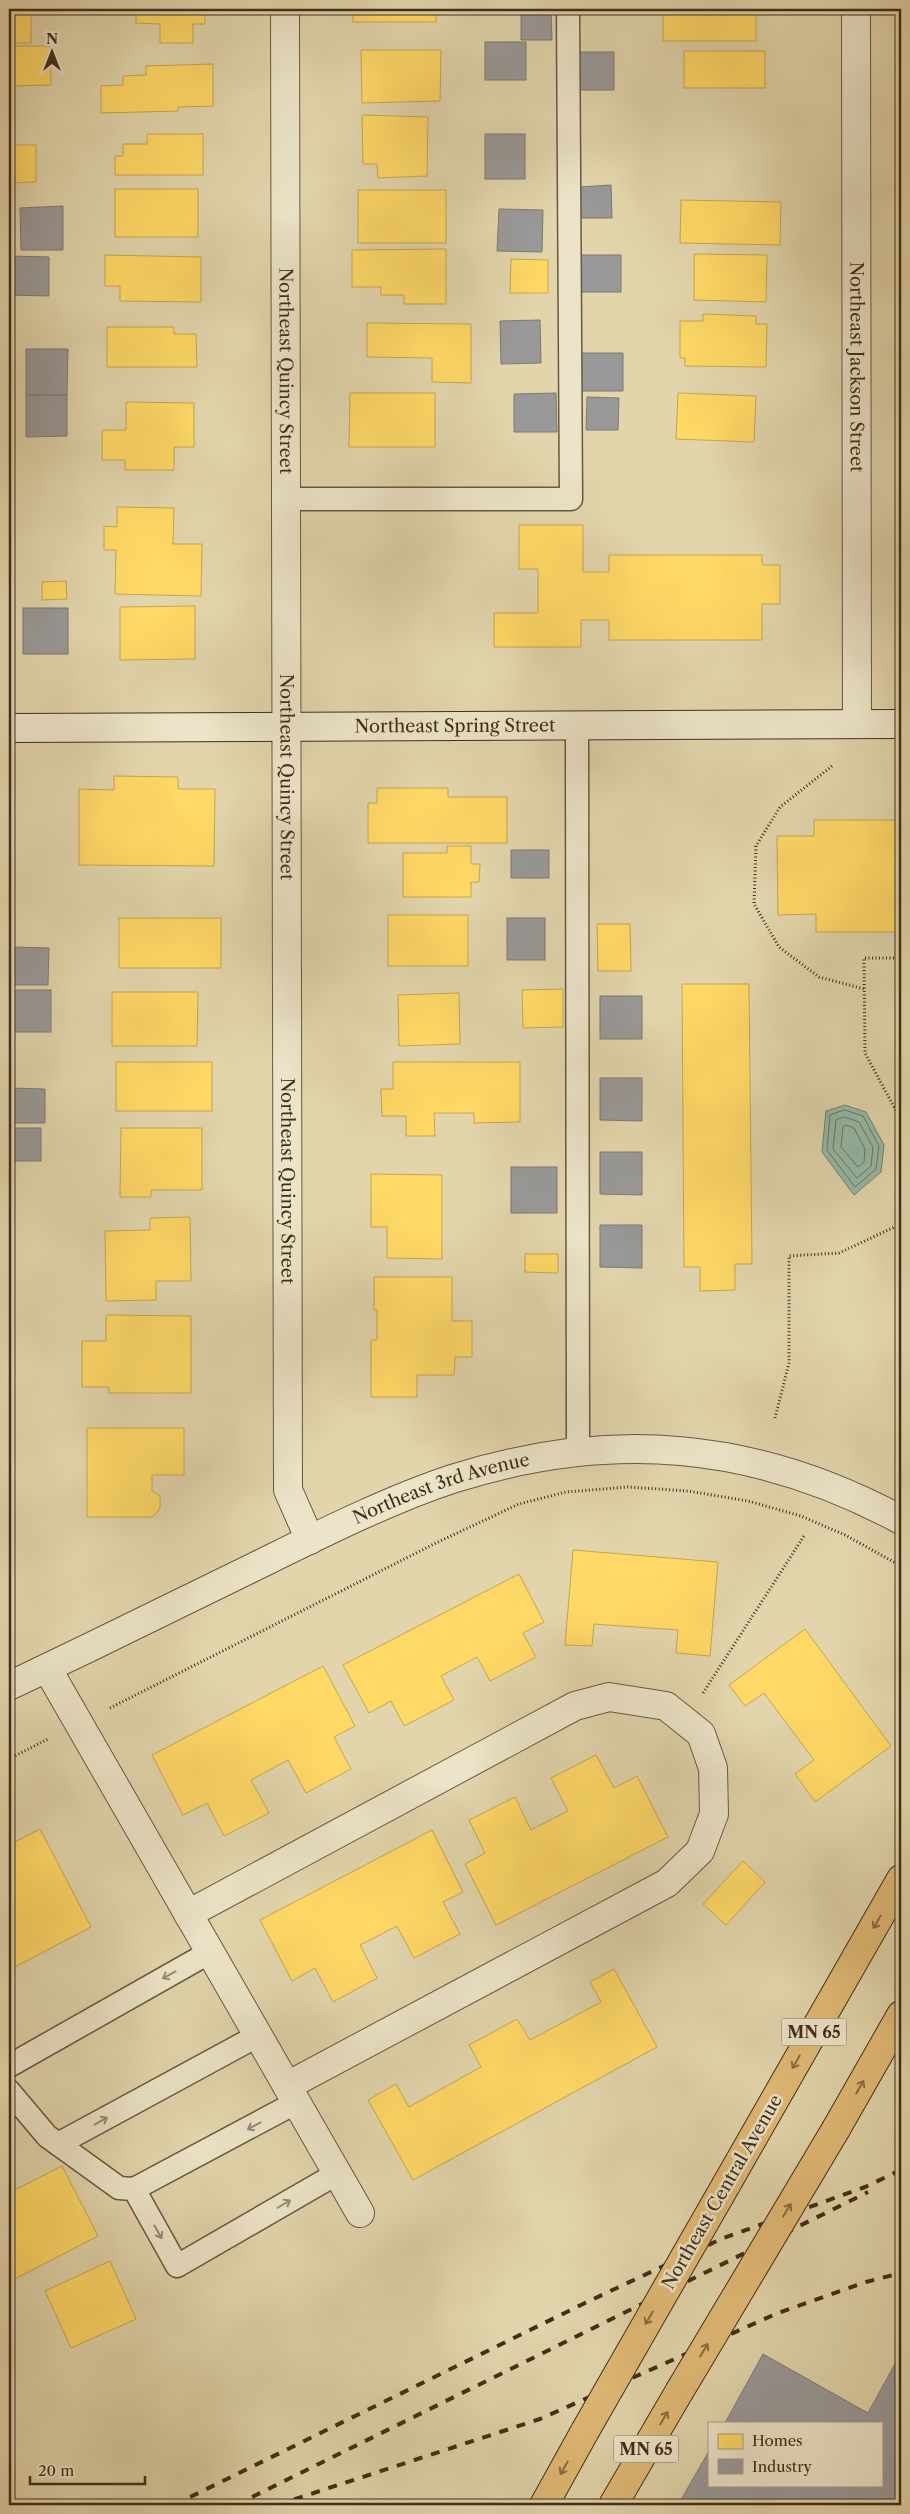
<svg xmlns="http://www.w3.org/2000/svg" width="910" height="2514" font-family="'Libre Caslon Text',serif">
	<rect width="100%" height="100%" fill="#e2d5ac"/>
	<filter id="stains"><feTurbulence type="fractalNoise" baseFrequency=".004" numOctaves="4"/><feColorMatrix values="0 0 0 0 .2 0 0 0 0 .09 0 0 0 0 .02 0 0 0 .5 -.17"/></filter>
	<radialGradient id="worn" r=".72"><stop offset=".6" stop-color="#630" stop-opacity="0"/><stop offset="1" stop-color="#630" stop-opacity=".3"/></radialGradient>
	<!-- water -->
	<path fill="#95b9a7" stroke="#73816f" d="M845,1105L866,1112L884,1145L881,1172L854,1195L822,1152L826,1111Z"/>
	<!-- homes -->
	<g fill="#ffd966" stroke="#c6a64f">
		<rect x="9" y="9" width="22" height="34"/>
		<path d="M136,9H205V24H193V43H160V24L136,23Z"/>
		<rect x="353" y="9" width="83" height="13"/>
		<rect x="663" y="9" width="93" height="32"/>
		<path d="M9,46H50L51,85L9,86Z"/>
		<path d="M361,50H441L440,101L362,103Z"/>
		<rect x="684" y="51" width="81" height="37"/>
		<path d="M213,64V106L178,107V111L101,113V86L123,85V76L146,75V66Z"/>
		<path d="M362,115L428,117L427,176L378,178L377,164H363Z"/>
		<path d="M147,134H203V175H115V156H123V144H147Z"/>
		<path d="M9,145H36V182L9,183Z"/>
		<rect x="115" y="189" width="83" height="48"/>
		<rect x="358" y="190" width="88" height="53"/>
		<path d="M681,200L781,202L780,245L680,243Z"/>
		<path d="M446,249V304H404V295H381V287H352V250Z"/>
		<path d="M694,254L767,255L766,302L694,300Z"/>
		<path d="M105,255L201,257V302L120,301V286H105Z"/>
		<path d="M511,259L548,260V293H510Z"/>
		<path d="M703,314L756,316V324H767L766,367L685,366V358H680V321H703Z"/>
		<path d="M367,323L471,324V383L432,382V358L367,357Z"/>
		<path d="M107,327H174V334H196L197,367H107Z"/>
		<path d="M350,393H435V447H349Z"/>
		<path d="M678,393L756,396L754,442L676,439Z"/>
		<path d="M126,402L194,403V447H174V470H125V460H102V430H126Z"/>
		<path d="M117,507L174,508L173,544H202L201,596L115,594L116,550H104V526L117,527Z"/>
		<path d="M519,525H583V572H609V555H762V565H780V604H762V640H609V620H581V647H494V613H538V569H519Z"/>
		<path d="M66,581L67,599L42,600V582Z"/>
		<path d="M195,606V659L120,660V607Z"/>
		<path d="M114,776L178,777V789H215L214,866L79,865V789L114,790Z"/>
		<path d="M377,788H448V797H507V843H368V803H377Z"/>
		<path d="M814,820H901V932H816V914L778,915L777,836H814Z"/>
		<path d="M447,846H471V864H480L479,882H471V897H403V853H447Z"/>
		<rect x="388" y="915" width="80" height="51"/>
		<rect x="119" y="918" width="102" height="50"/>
		<path d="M597,924H630L631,971H598Z"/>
		<path d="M682,984H749L752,1264H735V1290L700,1291V1267H684Z"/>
		<path d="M563,989V1027L523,1028L522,990Z"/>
		<path d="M112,992H198L197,1046H112Z"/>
		<path d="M459,993L460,1044L399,1046L398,995Z"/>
		<rect x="116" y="1062" width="96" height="49"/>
		<path d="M393,1062H520V1122L474,1123V1113H434L435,1136H406V1116H382L381,1089H393Z"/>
		<path d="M121,1128H202V1190H151V1197H120Z"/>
		<path d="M371,1174L442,1175V1259L387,1258V1227H371Z"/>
		<path d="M190,1217L191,1281H156V1300L106,1301L105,1231L150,1230V1218Z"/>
		<path d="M525,1254H558V1273L525,1272Z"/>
		<path d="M374,1277H452V1321H472V1357H455L454,1375H417V1397H371V1340H377V1310H374Z"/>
		<path d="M106,1315L191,1316V1393H109V1387H82V1341H106Z"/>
		<path d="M87,1428H184V1475H152V1491L160,1496V1509L152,1517H87Z"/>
		<path d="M573,1550L718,1562L710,1656L676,1653L678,1630L594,1624L592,1646L565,1645Z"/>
		<path d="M519,1574L544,1622L523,1633L536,1657L490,1681L477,1657L441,1676L454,1700L404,1726L391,1701L369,1713L343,1665Z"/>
		<path d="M805,1629L891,1746L815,1802L795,1774L814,1760L764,1693L745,1706L729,1685Z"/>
		<path d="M323,1666L355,1726L334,1737L351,1769L306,1793L288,1760L251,1780L269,1813L224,1836L207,1803L183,1815L152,1755Z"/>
		<path d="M596,1755L614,1788L637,1776L668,1837L496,1925L465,1864L485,1853L469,1820L515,1797L531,1830L568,1811L551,1778Z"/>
		<path d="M40,1829L91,1927L9,1970V1845Z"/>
		<path d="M432,1830L463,1892L443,1902L460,1934L414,1958L397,1926L360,1945L377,1978L333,2002L315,1968L292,1981L260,1920Z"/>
		<path d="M743,1861L765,1882L726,1925L703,1904Z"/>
		<path d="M614,1969L657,2047L413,2180L368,2100L396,2084L409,2107L481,2067L469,2045L517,2019L530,2040L601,2002L590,1982Z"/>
		<path d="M62,2166L98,2236L9,2282V2193Z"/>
		<path d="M110,2261L136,2319L71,2348L45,2291Z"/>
	</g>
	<!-- industry -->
	<g fill="#999" stroke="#7f7973">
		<path d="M521,9H551L552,40H521Z"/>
		<rect x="485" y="42" width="41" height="38"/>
		<rect x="575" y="52" width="39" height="38"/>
		<rect x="485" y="134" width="40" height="45"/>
		<path d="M611,185L612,218H580L579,187Z"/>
		<path d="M63,206V250H21L20,208Z"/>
		<path d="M499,209L543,210L542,252L497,251Z"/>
		<rect x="579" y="255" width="42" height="37"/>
		<path d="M9,256L49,257V296L9,295Z"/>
		<path d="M540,320L541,363L501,364L500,321Z"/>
		<path d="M26,349H68L67,395H26Z"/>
		<path d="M580,353H623V391H579Z"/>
		<path d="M556,393L557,432H514V394Z"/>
		<path d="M26,395H67V436L26,437Z"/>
		<path d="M587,397L619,398L618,430H586Z"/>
		<rect x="23" y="608" width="45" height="46"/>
		<rect x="511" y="850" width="38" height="28"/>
		<rect x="507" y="918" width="38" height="42"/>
		<path d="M9,947L49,948L48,985H9Z"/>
		<rect x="9" y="990" width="42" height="42"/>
		<rect x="600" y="996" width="42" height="43"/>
		<path d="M600,1078H642V1121L600,1120Z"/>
		<path d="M9,1088L45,1089V1123H9Z"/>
		<rect x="9" y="1128" width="32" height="33"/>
		<path d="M600,1152H642V1195L600,1194Z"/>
		<rect x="511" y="1167" width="46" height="46"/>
		<path d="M600,1225H642V1268L600,1267Z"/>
		<path d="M901,2353V2505H678L709,2451V2485H881V2423H725L763,2354L868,2413Z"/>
	</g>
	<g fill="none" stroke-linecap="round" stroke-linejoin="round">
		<!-- shore -->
		<g stroke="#6b7460" stroke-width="1">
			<path d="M845,1110L863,1116L879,1146L876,1169L855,1187L827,1150L830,1115Z"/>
			<path d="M845,1117L859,1122L873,1147L871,1166L857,1178L833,1149L836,1120Z"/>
			<path d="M846,1125L854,1128L865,1149L864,1162L858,1167L841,1147L843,1127Z"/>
		</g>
		<defs>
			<g id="lane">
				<path d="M287,499H571L568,9"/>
				<path d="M577,726L578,1452"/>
				<path d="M9,2066L212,1951"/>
				<path d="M9,2091L47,2136L119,2188L134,2189L297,2102"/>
				<path d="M58,2144L259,2035"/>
				<path d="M134,2189L177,2266L338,2173"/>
			</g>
			<g id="street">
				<path id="s1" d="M285,9L288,1490L310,1540"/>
				<path id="s2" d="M856,9L857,724"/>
				<path d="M47,1668L360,2213"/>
				<path id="s3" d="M9,1686C91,1647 173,1607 254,1567C317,1536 386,1501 452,1479C610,1429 755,1441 901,1520"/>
				<path d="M188,1914L575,1706L609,1697L666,1706L701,1734L713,1768L714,1814L700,1851L667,1883L287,2086"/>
			</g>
			<g id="secondary">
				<path id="s4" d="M9,728L901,724"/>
			</g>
			<g id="primary">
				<path d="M836,2129L901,2015"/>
				<path d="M726,2185L901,1879"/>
				<path d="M544,2505L585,2431"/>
				<path d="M613,2505L679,2392"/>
			</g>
		</defs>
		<!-- lane casing -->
		<use href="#lane" stroke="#69583e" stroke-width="25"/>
		<!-- street casing -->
		<use href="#street" stroke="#69583e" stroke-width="30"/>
		<!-- secondary casing -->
		<use href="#secondary" stroke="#412e1a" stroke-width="30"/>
		<!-- primary casing -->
		<use href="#primary" stroke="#412e1a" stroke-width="30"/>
		<!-- path -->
		<g stroke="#412e1a" stroke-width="3" stroke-dasharray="1 2.5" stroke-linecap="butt">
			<path d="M832,766L780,807L756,846L754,904L779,947L819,977L864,989"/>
			<path d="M901,958H864L865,1053L901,1120"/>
			<path d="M775,1418L789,1363V1256L839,1253L901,1224"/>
			<path d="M703,1693L804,1536"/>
			<path d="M110,1708L436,1543L519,1504L566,1492L628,1487L688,1491L748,1501L801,1516L845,1535L901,1566"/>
			<path d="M9,1759L48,1739"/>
		</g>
		<!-- lane -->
		<use href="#lane" stroke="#ece4c9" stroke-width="22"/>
		<!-- street -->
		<use href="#street" stroke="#ece4c9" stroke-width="28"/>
		<!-- secondary -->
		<use href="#secondary" stroke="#ece4c9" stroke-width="28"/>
		<!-- primary -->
		<use href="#primary" stroke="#e1ba76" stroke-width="28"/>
		<!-- rail -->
		<g stroke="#412e1a" stroke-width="4" stroke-dasharray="9 9" stroke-linecap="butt">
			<path d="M174,2505L585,2303L721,2239L865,2187L901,2170"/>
			<path d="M236,2505L868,2192"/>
			<path d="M277,2505L540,2419L778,2313L866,2282L901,2273"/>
		</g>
		<defs>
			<g id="primary-bridge">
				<path d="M679,2392L836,2129"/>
				<path d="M585,2431L726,2185"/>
			</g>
		</defs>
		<!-- primary-bridge casing -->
		<use href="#primary-bridge" stroke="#412e1a" stroke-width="30" stroke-linecap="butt"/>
		<!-- primary-bridge -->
		<use href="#primary-bridge" stroke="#e1ba76" stroke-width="28"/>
	</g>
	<!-- one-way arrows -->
	<defs><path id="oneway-shaft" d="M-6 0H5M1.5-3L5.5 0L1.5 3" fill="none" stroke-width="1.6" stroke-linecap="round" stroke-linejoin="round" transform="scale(1.25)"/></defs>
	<g stroke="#896d43">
		<use href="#oneway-shaft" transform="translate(877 1922) rotate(120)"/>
		<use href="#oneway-shaft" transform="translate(796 2062) rotate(120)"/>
		<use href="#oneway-shaft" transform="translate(860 2087) rotate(-60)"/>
		<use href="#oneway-shaft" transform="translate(787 2210) rotate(-59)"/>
		<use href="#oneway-shaft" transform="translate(649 2318) rotate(120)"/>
		<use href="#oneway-shaft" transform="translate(704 2350) rotate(-59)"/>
		<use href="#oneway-shaft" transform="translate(664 2418) rotate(-60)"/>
		<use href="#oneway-shaft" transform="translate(564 2468) rotate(119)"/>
	</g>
	<g stroke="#968972">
		<use href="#oneway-shaft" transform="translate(169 1975) rotate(151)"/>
		<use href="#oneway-shaft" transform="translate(101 2121) rotate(-29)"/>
		<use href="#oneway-shaft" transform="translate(254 2126) rotate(152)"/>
		<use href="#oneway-shaft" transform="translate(284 2204) rotate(-30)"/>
		<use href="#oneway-shaft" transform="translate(158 2232) rotate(61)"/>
	</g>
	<g text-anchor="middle" stroke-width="5" stroke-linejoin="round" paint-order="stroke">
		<!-- shield labels -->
		<g fill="#ece4c9" stroke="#74654e" stroke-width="1">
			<rect x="781.5" y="2018.5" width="65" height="27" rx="4"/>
			<rect x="613.5" y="2435.5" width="65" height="27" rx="4"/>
		</g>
		<g font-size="16" font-weight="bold" fill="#412e1a">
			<text x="814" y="2038">MN 65</text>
			<text x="646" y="2455">MN 65</text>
		</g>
		<!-- street labels -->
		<g font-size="18" fill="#412e1a" stroke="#ece4c9">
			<text dy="6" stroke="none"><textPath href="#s2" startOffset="358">Northeast Jackson Street</textPath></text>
			<text dy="6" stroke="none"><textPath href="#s1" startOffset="362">Northeast Quincy Street</textPath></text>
			<text dy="6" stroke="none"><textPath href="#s4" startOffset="446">Northeast Spring Street</textPath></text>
			<text dy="6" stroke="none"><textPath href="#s1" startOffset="768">Northeast Quincy Street</textPath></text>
			<text dy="6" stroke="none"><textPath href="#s1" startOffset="1172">Northeast Quincy Street</textPath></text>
			<text dy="6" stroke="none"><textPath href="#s3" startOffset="476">Northeast 3rd Avenue</textPath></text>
			<text transform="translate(722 2192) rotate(-60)" y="6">Northeast Central Avenue</text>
		</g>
	</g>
	<!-- margin -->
	<rect width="910" height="2514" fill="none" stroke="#e2d5ac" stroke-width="30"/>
	<rect x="10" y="10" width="890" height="2494" fill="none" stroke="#412e1a" stroke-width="2.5"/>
	<rect x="15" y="15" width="880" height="2484" fill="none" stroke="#412e1a"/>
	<!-- legend -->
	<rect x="708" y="2422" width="175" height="65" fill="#ece4c9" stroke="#a89b83"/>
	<rect x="718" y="2434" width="25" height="15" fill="#ffd966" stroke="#a89b83"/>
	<text x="752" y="2446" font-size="15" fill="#412e1a">Homes</text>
	<rect x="718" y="2459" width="25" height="15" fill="#999999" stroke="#a89b83"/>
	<text x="752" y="2472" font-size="15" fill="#412e1a">Industry</text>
	<!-- north arrow -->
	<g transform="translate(52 52)" stroke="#ece4c9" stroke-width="4" paint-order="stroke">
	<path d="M0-4L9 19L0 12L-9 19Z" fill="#412e1a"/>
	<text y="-8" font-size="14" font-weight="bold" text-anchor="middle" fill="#412e1a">N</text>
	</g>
	<!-- scale -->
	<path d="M30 2476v8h115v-8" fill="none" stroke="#412e1a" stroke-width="2.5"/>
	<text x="38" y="2476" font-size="15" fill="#412e1a" stroke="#ece4c9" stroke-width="4" paint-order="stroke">20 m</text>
	<rect width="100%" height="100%" filter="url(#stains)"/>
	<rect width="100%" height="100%" fill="url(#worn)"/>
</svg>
